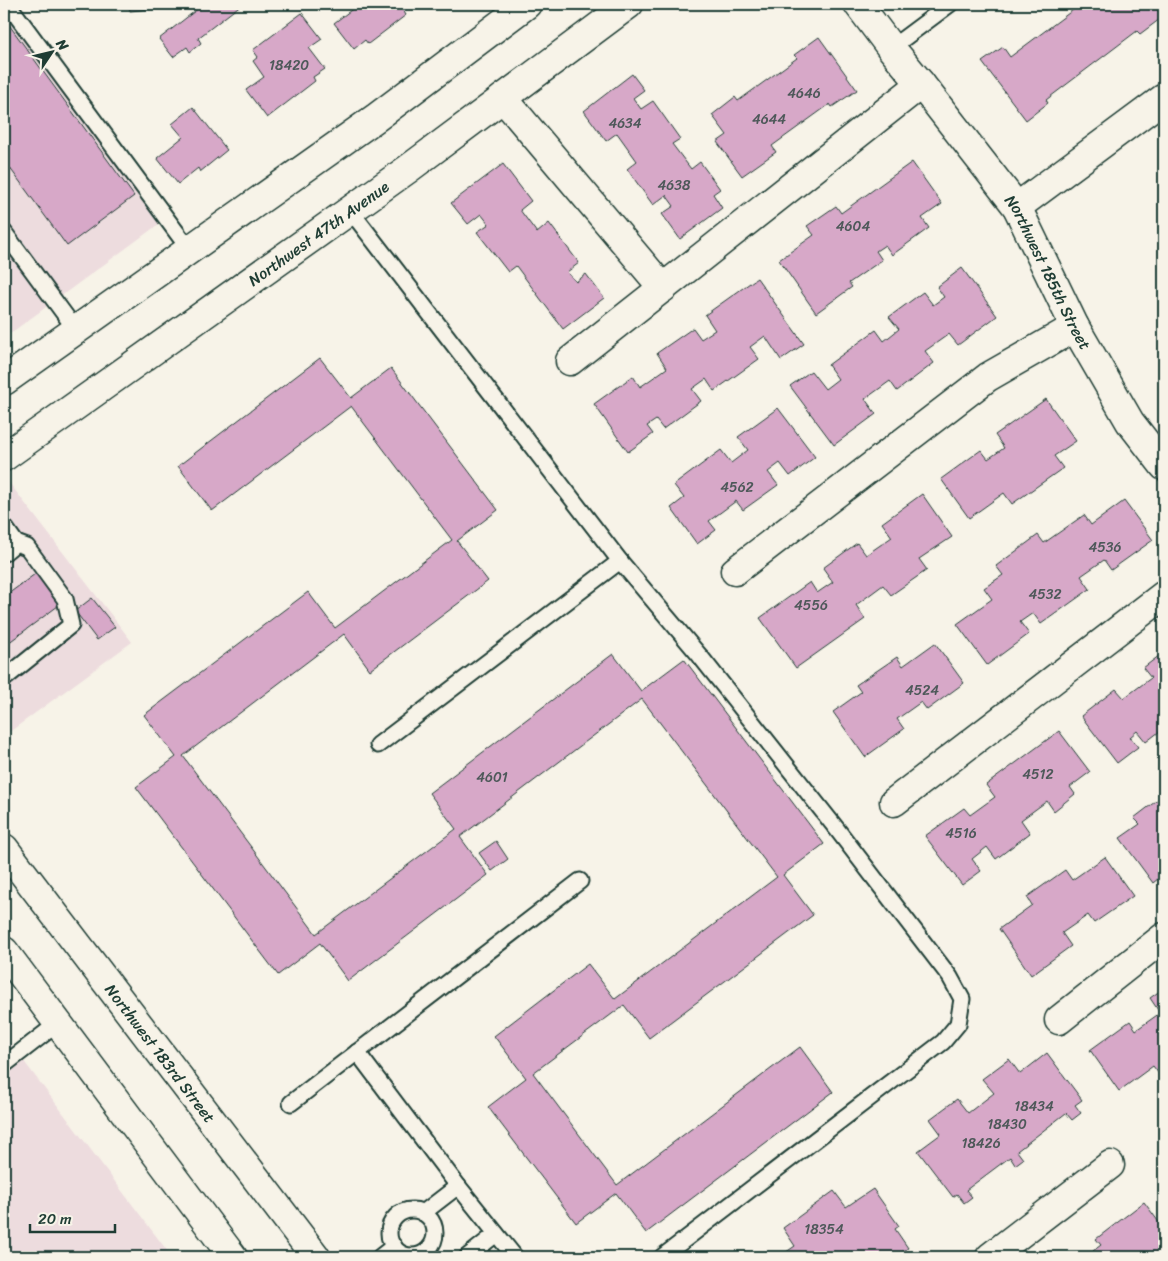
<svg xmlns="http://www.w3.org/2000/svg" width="1168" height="1261" font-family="Sriracha,sans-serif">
	<rect width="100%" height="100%" fill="#f7f3e8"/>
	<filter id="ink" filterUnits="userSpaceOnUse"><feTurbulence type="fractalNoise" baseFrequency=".02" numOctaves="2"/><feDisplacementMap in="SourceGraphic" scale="10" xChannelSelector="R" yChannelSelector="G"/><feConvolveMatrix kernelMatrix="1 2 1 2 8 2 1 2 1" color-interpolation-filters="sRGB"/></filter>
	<g filter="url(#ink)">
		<!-- built -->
		<g fill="#eddcde">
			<path d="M4,13L159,224L4,338Z"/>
			<path d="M4,476L132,642L4,736Z"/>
			<path d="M4,1035L172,1257H4Z"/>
		</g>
		<!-- building -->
		<g fill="#d7a8c8" stroke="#1f3d34">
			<path d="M129,4H159V8L130,11Z"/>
			<path d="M204,4H242L198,38L201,43L190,52L187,47L173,57L159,39Z"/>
			<path d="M359,4H405L401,7L406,15L368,44L365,40L354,49L334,23Z"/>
			<path d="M1081,4H1155L1164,16L1140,34L1137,31L1046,100L1048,103L1026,120L982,62L1003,47L1010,57Z"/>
			<path d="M302,13L322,39L309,48L325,69L313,77L315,81L267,118L246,90L264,77L253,61L258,57L253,50Z"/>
			<path d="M4,18L134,196L67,246L4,160Z"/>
			<path d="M819,37L857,90L832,107L830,104L772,146L776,152L742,176L717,142L727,135L712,115L735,97L738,101L797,58L794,55Z"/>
			<path d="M632,74L644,90L633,98L641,109L653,101L680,139L672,144L691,169L700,162L720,189L713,194L722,208L680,239L662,214L674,206L666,195L653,205L627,169L637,161L617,133L606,141L584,111Z"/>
			<path d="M193,107L227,150L200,172L198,168L178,184L157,158L183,137L172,124Z"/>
			<path d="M912,162L942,204L922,218L929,228L892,255L885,245L876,251L882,260L849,283L852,287L816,313L779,260L814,235L807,226L836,206L841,213Z"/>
			<path d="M503,164L531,201L520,210L537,233L549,223L579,263L567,272L576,282L586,274L604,298L563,329L516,266L508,272L477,232L489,224L481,214L468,224L451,203Z"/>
			<path d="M962,268L997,316L958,345L949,334L925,351L934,363L897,391L890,381L865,399L876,414L834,445L790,386L811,371L825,389L838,379L828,365L876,330L884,341L899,329L889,317L923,292L933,305L944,297L937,287Z"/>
			<path d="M757,278L804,344L781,360L765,336L750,347L759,359L714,391L706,379L692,389L701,401L663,429L656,420L647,426L653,434L628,452L594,404L633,376L640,387L667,368L657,353L693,328L701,339L715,330L705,315Z"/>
			<path d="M320,358L351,398L391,368L498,510L457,541L488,581L370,670L344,634L183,756L316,934L456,829L429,793L613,654L641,691L684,659L824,844L783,875L813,915L649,1038L624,1005L533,1073L617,1185L800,1047L833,1092L646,1233L616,1193L576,1223L488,1107L526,1078L494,1036L588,964L615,999L777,877L642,699L460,837L488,875L348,981L320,943L278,975L136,787L176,757L144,715L308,592L335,628L452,540L351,406L212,511L178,466Z"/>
			<path d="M1046,399L1076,441L1054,456L1063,468L1012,504L1004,493L969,518L941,479L981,450L988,459L1004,448L995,435Z"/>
			<path d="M778,408L815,457L790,476L780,463L768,472L778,485L743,510L736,501L709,521L716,530L697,544L671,508L684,498L674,485L721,450L731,463L748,450L738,437Z"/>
			<path d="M922,494L952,537L919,559L927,570L891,595L883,585L856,605L865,619L796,668L760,618L810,582L817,593L833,582L823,568L857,543L866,555L892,537L882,523Z"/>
			<path d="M1124,501L1153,540L1111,570L1104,560L1081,576L1090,589L1041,624L1033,613L1020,622L1029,634L987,665L957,624L992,599L984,588L1003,575L996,566L1038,535L1044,543L1084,515L1091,525Z"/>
			<path d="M39,571L62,603L4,646V597Z"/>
			<path d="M92,598L115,627L97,640L75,611Z"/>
			<path d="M935,643L964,683L927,710L921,702L897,719L904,729L865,757L833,712L861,692L856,685L897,657L903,666Z"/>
			<path d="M1164,652V728L1146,742L1137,731L1130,737L1138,747L1117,763L1081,716L1116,689L1124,698L1151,678L1143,668Z"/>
			<path d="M1059,731L1090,772L1070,787L1075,794L1054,811L1047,801L1021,820L1030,833L996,859L987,847L972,859L981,871L962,885L925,836L964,808L970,815L995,797L986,785Z"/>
			<path d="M1164,795V874L1153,883L1120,838L1140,824L1134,818Z"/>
			<path d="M496,841L508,859L492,871L479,853Z"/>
			<path d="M1105,857L1133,896L1094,923L1088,915L1062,933L1071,946L1031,975L999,929L1032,905L1027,897L1065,870L1072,880Z"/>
			<path d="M1164,988V1070L1159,1074L1153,1066L1119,1091L1090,1050L1130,1021L1136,1030L1160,1013L1150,998Z"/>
			<path d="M1047,1053L1082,1100L1075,1105L1081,1113L1072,1120L1066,1113L1017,1151L1023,1159L1015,1165L1010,1157L966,1190L972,1197L964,1203L957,1194L953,1197L918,1151L941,1134L930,1119L957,1099L968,1113L994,1093L982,1079L1009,1059L1020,1074Z"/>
			<path d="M873,1189L899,1226L895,1229L908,1248L895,1257H779L795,1246L783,1228L834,1191L846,1207Z"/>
			<path d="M1144,1202L1164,1229V1257H1097L1093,1251L1101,1245L1096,1239Z"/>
		</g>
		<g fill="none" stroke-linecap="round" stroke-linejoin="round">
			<defs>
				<g id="service">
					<path d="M8,4L189,249"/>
					<path d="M891,48L950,4"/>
					<path d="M350,210L620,561L700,656L836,828L950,977L962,999L958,1024L943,1042L662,1257"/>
					<path d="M4,232L76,330"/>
					<path d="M4,526L16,543L4,553"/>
					<path d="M4,679L71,625L65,599L27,547L16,543"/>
					<path d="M378,745L620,561"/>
					<path d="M357,1052L458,1186L515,1257"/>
					<path d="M4,1065L58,1023"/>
					<path d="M291,1103L580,881"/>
					<circle cx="412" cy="1233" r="23"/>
					<path d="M423,1213L458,1186"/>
					<path d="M380,1257L394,1246"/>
					<path d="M467,1257L496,1234"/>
				</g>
				<g id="minor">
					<path id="s1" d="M858,4L891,48L921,84L1017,207L1075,327L1130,422L1164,466"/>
					<path d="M503,98L663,288"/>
					<path d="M1017,207L1164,98"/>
					<path d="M570,361L921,84"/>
					<path d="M735,571L988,377L1075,327"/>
					<path d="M894,802L1164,595"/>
					<path d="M1059,1020L1164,937"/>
					<path d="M990,1257L1110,1165"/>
				</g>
				<g id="secondary">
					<path d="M4,381L377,117L527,4"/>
					<path id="s2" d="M4,457L408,169L629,4"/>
				</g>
				<g id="primary">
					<path id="s3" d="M4,848L316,1257"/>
					<path d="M4,951L233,1257"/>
				</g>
			</defs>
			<!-- service casing -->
			<use href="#service" stroke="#1f3d34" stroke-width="19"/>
			<!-- minor casing -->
			<use href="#minor" stroke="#1f3d34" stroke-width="31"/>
			<!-- secondary casing -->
			<use href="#secondary" stroke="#1f3d34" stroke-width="31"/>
			<!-- primary casing -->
			<use href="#primary" stroke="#1f3d34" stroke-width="31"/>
			<!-- service -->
			<use href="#service" stroke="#f7f3e8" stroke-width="15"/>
			<!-- minor -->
			<use href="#minor" stroke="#f7f3e8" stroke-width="28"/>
			<!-- secondary -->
			<use href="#secondary" stroke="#f7f3e8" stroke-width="28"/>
			<!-- primary -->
			<use href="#primary" stroke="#f7f3e8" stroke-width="28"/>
		</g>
	</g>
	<g text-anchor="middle" stroke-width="4" stroke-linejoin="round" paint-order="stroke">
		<!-- number labels -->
		<g font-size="14" fill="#4d5859">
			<text x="289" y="70">18420</text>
			<text x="804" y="98">4646</text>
			<text x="769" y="124">4644</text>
			<text x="625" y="128">4634</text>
			<text x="674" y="190">4638</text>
			<text x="853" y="231">4604</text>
			<text x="737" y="492">4562</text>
			<text x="1105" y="552">4536</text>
			<text x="1045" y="599">4532</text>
			<text x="811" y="610">4556</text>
			<text x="922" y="695">4524</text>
			<text x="1038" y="779">4512</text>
			<text x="492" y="782">4601</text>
			<text x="961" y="838">4516</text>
			<text x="1034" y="1111">18434</text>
			<text x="1007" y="1129">18430</text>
			<text x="981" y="1148">18426</text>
			<text x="824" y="1234">18354</text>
		</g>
		<!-- street labels -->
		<g font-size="16" fill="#1f3d34" stroke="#f7f3e8">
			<text dy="6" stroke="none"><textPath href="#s2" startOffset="386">Northwest 47th Avenue</textPath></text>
			<text dy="6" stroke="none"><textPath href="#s1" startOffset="330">Northwest 185th Street</textPath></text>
			<text dy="6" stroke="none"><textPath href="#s3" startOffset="258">Northwest 183rd Street</textPath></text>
		</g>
	</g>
	<!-- margin -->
	<rect width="1168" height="1261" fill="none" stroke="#f7f3e8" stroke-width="20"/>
	<rect x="10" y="10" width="1148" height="1241" fill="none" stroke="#1f3d34" stroke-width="2" filter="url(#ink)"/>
	<!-- north arrow -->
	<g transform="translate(52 52) rotate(55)" stroke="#f7f3e8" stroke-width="4" paint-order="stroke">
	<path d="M0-4L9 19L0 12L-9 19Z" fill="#1f3d34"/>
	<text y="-8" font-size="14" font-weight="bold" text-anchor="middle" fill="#1f3d34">N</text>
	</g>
	<!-- scale -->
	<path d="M30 1224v8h85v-8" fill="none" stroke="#1f3d34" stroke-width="2.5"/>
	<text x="38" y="1224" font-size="15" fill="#1f3d34" stroke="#f7f3e8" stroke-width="4" paint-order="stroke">20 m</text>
</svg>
